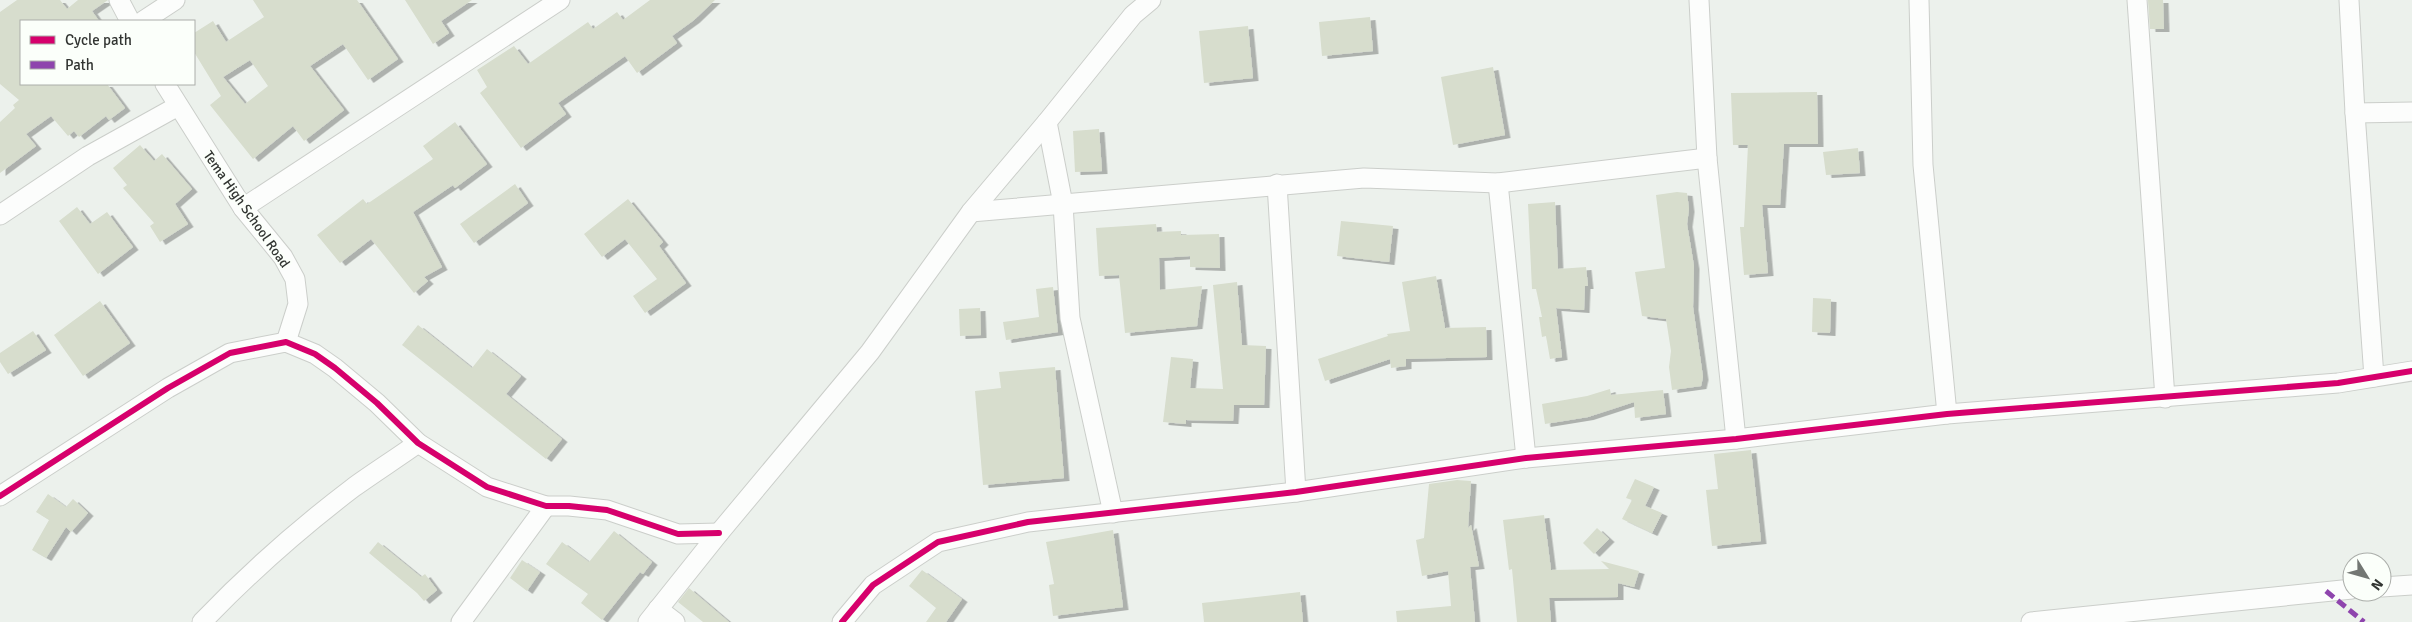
<svg xmlns="http://www.w3.org/2000/svg" width="2412" height="622" font-family="Signika,sans-serif">
	<defs>
		<filter id="shadow"><feDropShadow dx="5.5" dy="3" stdDeviation="0" flood-color="#0004"/></filter>
	</defs>
	<rect width="100%" height="100%" fill="#ecf1ec"/>
	<!-- building -->
	<g fill="#d7ddcd" fill-rule="evenodd" filter="url(#shadow)">
		<path d="M17,0H60L67,9L78,0H108L92,11L99,21H21V84H107L125,108L109,120L106,116L79,137L74,131L68,136L51,116L26,134L36,146L0,173V122L15,108L13,105L19,100L0,84V12Z"/>
		<path d="M253,0H357L398,59L368,80L343,44L310,66L344,110L304,141L293,126L253,159L210,105L221,96L194,52V33L213,21L226,42L264,17ZM250,60L268,86L245,104L223,77Z"/>
		<path d="M405,0H472L441,21L449,33L433,44Z"/>
		<path d="M650,0H715L694,20L672,36L677,43L637,73L625,56L558,103L566,114L521,148L480,93L487,87L477,70L514,46L528,64L588,22L593,29L617,12L623,20Z"/>
		<path d="M2148,0H2163L2164,29H2150Z"/>
		<path d="M1370,17L1373,51L1322,56L1319,22Z"/>
		<path d="M1248,26L1253,78L1204,83L1199,31Z"/>
		<path d="M1493,67L1505,135L1453,145L1441,77Z"/>
		<path d="M1817,92L1818,144H1784L1780,205H1762L1768,273L1744,275L1740,227H1744L1748,145H1733L1731,93Z"/>
		<path d="M455,122L487,164L455,188L453,185L413,212L442,267L424,277L428,281L414,293L371,239L340,263L317,235L363,199L367,204L433,159L423,146Z"/>
		<path d="M1099,129L1102,171L1075,172L1073,131Z"/>
		<path d="M140,145L154,161L162,154L192,189L175,204L188,224L160,242L150,226L154,223L123,188L127,185L113,168Z"/>
		<path d="M1858,148L1860,173L1826,175L1823,152Z"/>
		<path d="M515,184L528,203L474,243L460,224Z"/>
		<path d="M1677,192L1687,193L1689,209L1687,224L1694,266L1693,307L1703,377L1701,386L1672,390L1669,367L1671,351L1666,319L1642,316L1635,272L1665,268L1656,195Z"/>
		<path d="M628,199L663,242L659,246L686,283L645,313L633,296L657,279L625,239L602,257L584,234Z"/>
		<path d="M1555,202L1558,269L1586,267L1588,286H1585L1584,310L1556,308L1562,357L1550,359L1546,336L1542,337L1539,317H1542L1536,289H1532L1528,204Z"/>
		<path d="M77,207L90,224L107,212L133,247L98,274L59,221Z"/>
		<path d="M1341,221L1393,226L1389,262L1337,256Z"/>
		<path d="M1156,224L1157,232L1181,231V235L1219,234L1220,268L1190,267V256L1159,258L1160,290L1202,286L1197,326L1125,333L1119,275L1099,276L1096,228Z"/>
		<path d="M1436,276L1445,328L1486,327L1487,357L1406,359V366L1391,368L1390,359L1325,381L1318,359L1388,336L1387,334L1410,331L1402,282Z"/>
		<path d="M1237,282L1242,345L1266,346L1264,405H1234L1233,421L1186,420V424L1163,422L1171,357L1193,359L1190,388L1223,389L1213,285Z"/>
		<path d="M1053,287L1058,332L1006,340L1003,322L1039,317L1036,289Z"/>
		<path d="M1813,298L1831,299L1830,333L1812,332Z"/>
		<path d="M100,301L130,343L83,376L54,335Z"/>
		<path d="M980,308L981,335L960,336L959,309Z"/>
		<path d="M418,325L472,368L487,349L521,376L506,394L562,439L546,459L402,345Z"/>
		<path d="M33,331L46,350L8,374L0,362V353Z"/>
		<path d="M1055,367L1064,478L983,485L975,391L1001,388L999,372Z"/>
		<path d="M1610,389L1611,395L1663,390L1666,414L1635,418L1634,402L1588,417L1545,424L1542,404L1587,396Z"/>
		<path d="M1751,450L1761,541L1712,546L1706,490L1718,489L1714,454Z"/>
		<path d="M1635,479L1654,487L1645,506L1662,513L1652,533L1622,519L1632,500L1626,498Z"/>
		<path d="M1457,480L1471,481L1468,528L1471,525L1479,566L1470,567L1475,622H1397L1396,611L1451,606L1448,571L1422,576L1416,540L1424,538L1429,484Z"/>
		<path d="M48,494L66,507L73,499L88,513L71,532L66,527L46,558L32,550L49,520L36,512Z"/>
		<path d="M1544,515L1551,570L1609,569L1601,561L1639,571L1634,587L1618,583V597L1549,598L1551,622H1517L1512,569L1509,570L1503,520Z"/>
		<path d="M1597,528L1609,539L1594,554L1583,543Z"/>
		<path d="M1113,530L1123,607L1053,616L1049,585L1054,584L1046,542Z"/>
		<path d="M614,531L652,562L643,574L640,572L602,620L581,603L588,594L546,564L562,542L589,562Z"/>
		<path d="M378,542L421,577L425,574L437,590L424,601L417,593L369,553Z"/>
		<path d="M522,560L540,572L527,591L510,578Z"/>
		<path d="M922,570L962,599L946,622H926L936,608L909,586Z"/>
		<path d="M689,588L729,622H703L678,602Z"/>
		<path d="M1300,592L1303,622H1204L1202,603Z"/>
	</g>
	<g fill="none" stroke-linecap="round" stroke-linejoin="round">
		<defs>
			<g id="minor">
				<path d="M119,0L130,21"/>
				<path d="M1699,0L1707,158L1736,439"/>
				<path d="M1919,0L1923,165L1947,414"/>
				<path d="M2137,0L2165,398"/>
				<path d="M2349,0L2355,113L2374,377"/>
				<path d="M143,21L175,0"/>
				<path d="M165,84L243,208L283,257L295,279L298,304L286,342"/>
				<path d="M2355,113L2412,112"/>
				<path d="M1047,122L1063,204L1070,318L1113,513"/>
				<path d="M1498,183L1526,458"/>
				<path d="M1277,184L1296,492"/>
				<path d="M243,208L560,0"/>
				<path d="M971,212L1364,178L1498,183L1707,158"/>
				<path d="M0,215L88,156L178,106"/>
				<path d="M0,496L168,388L230,353L286,342L315,354L335,368L377,403L418,443L487,487L546,506H569L607,510L678,534L719,533"/>
				<path d="M2382,587L2412,585"/>
				<path d="M658,609L675,622"/>
				<path d="M202,622C249,573 300,528 354,487C375,472 397,458 418,443"/>
				<path d="M461,622L546,506"/>
				<path d="M648,622L719,533L870,352L971,212L1047,122L1133,15L1151,0"/>
				<path d="M842,622L873,585L938,542L1028,522L1296,492L1526,458L1736,439L1947,414L2338,383L2412,371"/>
				<path d="M2031,622L2352,589"/>
			</g>
		</defs>
		<!-- minor casing -->
		<use href="#minor" stroke="#cbceca" stroke-width="21"/>
		<!-- minor -->
		<use href="#minor" stroke="#fcfdfc" stroke-width="19"/>
		<!-- quiet -->
		<path stroke="#8e44ad" stroke-width="5" stroke-dasharray="10 5" stroke-linecap="butt" d="M2326,591L2364,622"/>
		<defs>
			<g id="cycleway">
				<path d="M0,496L168,388L230,353L286,342L315,354L335,368L377,403L418,443L487,487L546,506H569L607,510L678,534L719,533"/>
				<path d="M842,622L873,585L938,542L1028,522L1296,492L1526,458L1736,439L1947,414L2338,383L2412,371"/>
			</g>
		</defs>
		<!-- cycleway casing -->
		<use href="#cycleway" stroke="#fbfffa" stroke-width="9"/>
		<!-- cycleway -->
		<use href="#cycleway" stroke="#d6006c" stroke-width="6"/>
	</g>
	<g text-anchor="middle" stroke-width="4.5" stroke-linejoin="round" paint-order="stroke">
		<!-- street labels -->
		<g font-size="14" fill="#323532" stroke="#fbfffa">
			<text transform="translate(247 209) rotate(55)" y="5">Tema High School Road</text>
		</g>
	</g>
	<!-- legend -->
	<rect x="20" y="20" width="175" height="65" fill="#fbfffa" stroke="#abaeaa"/>
	<rect x="30" y="36" width="25" height="8" fill="#d6006c" stroke="#abaeaa"/>
	<text x="65" y="45" font-size="15" fill="#323532">Cycle path</text>
	<rect x="30" y="61" width="25" height="8" fill="#8e44ad" stroke="#abaeaa"/>
	<text x="65" y="70" font-size="15" fill="#323532">Path</text>
	<!-- north arrow -->
	<g transform="translate(2367 577) rotate(127)"><circle r="24" fill="#fbfffa" stroke="#abaeaa"/>
	<path d="M0-4L9 19L0 12L-9 19Z" fill="#737773"/>
	<text y="-8" font-size="14" font-weight="bold" text-anchor="middle" fill="#323532">N</text>
	</g>
</svg>
